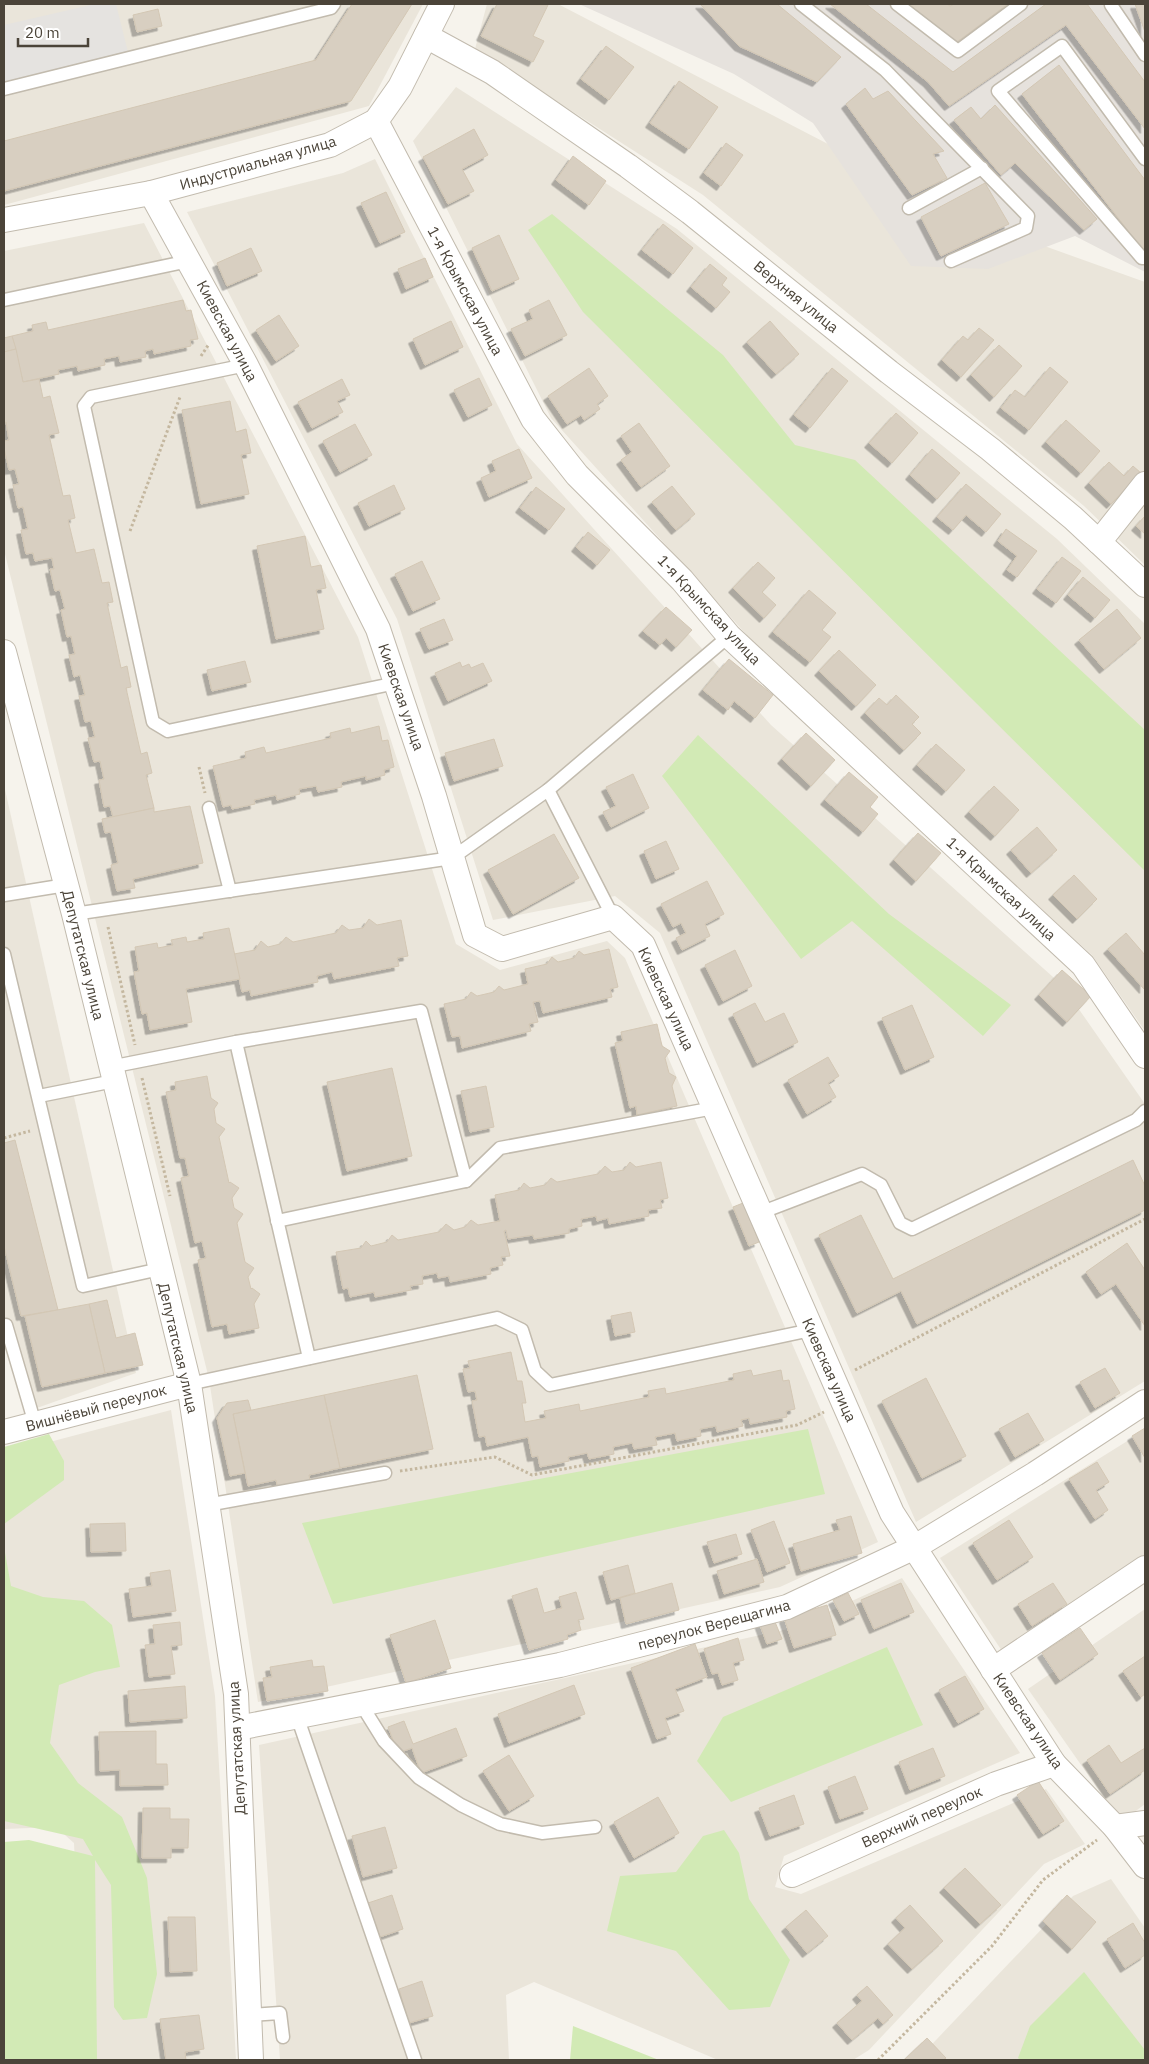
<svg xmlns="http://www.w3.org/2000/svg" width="1149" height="2064" font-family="'IBM Plex Sans',sans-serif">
	<defs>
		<filter id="shadow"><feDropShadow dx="-4.5" dy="4.5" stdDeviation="0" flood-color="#0004"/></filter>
	</defs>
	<rect width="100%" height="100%" fill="#f6f3ec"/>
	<!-- residential -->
	<g fill="#eae5da">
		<path d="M4,4H423L369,106L4,205Z"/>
		<path d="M487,4H558L980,223L1145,282V565L1084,506L703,195L475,49Z"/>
		<path d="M456,87L677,229L1057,539L1145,624V1031L1092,955L802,696L551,418L413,141Z"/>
		<path d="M375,159L517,444L771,725L1062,985L1145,1104V1381L916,1522L660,933L615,896L493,920L397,619L187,212L343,173Z"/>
		<path d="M144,223L358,637L456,944L500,970L607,941L625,958L878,1542L780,1587L258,1702L209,1379L4,550V251Z"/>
		<path d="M4,785L136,1373L34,1409L4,1319Z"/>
		<path d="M171,1410L215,1696L236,2060H84L74,1843L56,1827L4,1829V1454Z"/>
		<path d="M1145,1430V1562L1004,1654L940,1558Z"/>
		<path d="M902,1578L1020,1753L784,1856L775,1887L801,1894L1046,1789L1085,1844L1044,1864L869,2050L853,2060H718L534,1982L506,1995L509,2060H280L259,1745L793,1628Z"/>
		<path d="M1145,1609V1804L1121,1822L1028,1689Z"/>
		<path d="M1111,1879L1145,1928V2060H917L1073,1896Z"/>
	</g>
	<!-- industrial -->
	<path fill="#e6e2dd" d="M579,4H1145V272L1075,236L988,269L911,266L813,123L734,74Z"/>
	<!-- green -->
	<g fill="#d2eab5">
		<path d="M552,214L723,355L795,445L855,460L1145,730V871L583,312L528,230Z"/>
		<path d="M698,735L889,914L1011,1005L983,1036L852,921L801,959L662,776Z"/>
		<path d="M808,1429L825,1494L333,1604L302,1523Z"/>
		<path d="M49,1434L64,1461V1480L4,1524V1447Z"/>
		<path d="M4,1547L11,1586L43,1597L84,1601L112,1625L120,1667L95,1672L59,1685L50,1743L78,1783L122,1817L147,1878L157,1974L147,2018L123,2020L114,2007L111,1885L95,1860L97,2060H4V1842L29,1840L93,1856L83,1839L4,1821Z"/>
		<path d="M887,1647L923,1725L731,1802L697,1761L723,1717Z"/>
		<path d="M724,1830L739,1853L749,1899L790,1960L770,2007L729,2010L676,1951L607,1931L620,1876L676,1872L703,1836Z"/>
		<path d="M1084,1972L1145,2050V2060H1020L1018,2058L1030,2026Z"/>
		<path d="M573,2026L659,2060H570Z"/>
	</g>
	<!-- parking -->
	<path fill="#e5e3e0" d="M95,4H116L128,52L4,82V25Z"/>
	<!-- building -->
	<g fill="#d8cfc1" stroke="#d3c7b4" filter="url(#shadow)">
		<path d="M352,4H412L351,101L4,191V141L316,60Z"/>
		<path d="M497,4L548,5L533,36L544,41L533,62L481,36Z"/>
		<path d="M700,4H777L841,57L817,82L739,46Z"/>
		<path d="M830,4H866L953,72L1046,4H1087L1145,82V129L1066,25L949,106L928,82Z"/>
		<path d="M908,4H947L950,6L954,4H1008L957,42Z"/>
		<path d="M1135,4H1145V32Z"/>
		<path d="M158,9L162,26L137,32L133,15Z"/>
		<path d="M606,46L634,67L609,100L581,79Z"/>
		<path d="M1059,65L1145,180V248L1143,250L1022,94Z"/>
		<path d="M679,81L718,107L689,149L650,123Z"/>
		<path d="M865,88L873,99L888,91L944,151L933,154L947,178L912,195L846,104Z"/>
		<path d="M995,105L1097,219L1084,230L1015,163L1001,175L954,120L971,107L981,119Z"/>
		<path d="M474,129L488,155L462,169L474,191L448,204L423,157Z"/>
		<path d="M726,143L743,155L721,186L704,173Z"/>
		<path d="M573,156L606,181L589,205L556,180Z"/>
		<path d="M985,183L1009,224L941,256L921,217Z"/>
		<path d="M386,192L405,232L380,243L361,203Z"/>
		<path d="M663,224L693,248L673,274L642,250Z"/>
		<path d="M499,235L519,279L492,291L472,248Z"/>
		<path d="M251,248L262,271L227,286L217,263Z"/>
		<path d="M425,258L433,277L406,289L398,269Z"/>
		<path d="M710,264L727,278L722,285L730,292L716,308L691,287Z"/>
		<path d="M183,300L186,311L191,310L198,339L190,340L191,346L154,354L153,349L145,351L146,357L120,362L119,356L104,359L105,365L78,371L77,366L58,370L59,374L23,382L12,336L33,331L32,325L46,322L48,330Z"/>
		<path d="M549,300L567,335L525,356L511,329L533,319L529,310Z"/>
		<path d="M279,315L299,346L276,361L256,330Z"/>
		<path d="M451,321L463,347L425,365L413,339Z"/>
		<path d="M770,321L799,354L776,374L747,342Z"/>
		<path d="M979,328L994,340L961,377L942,360L963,336L968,340Z"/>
		<path d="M12,336L16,349L4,352V338Z"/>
		<path d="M999,345L1022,366L994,397L971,375Z"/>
		<path d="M16,349L23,382L39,379L43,398L50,396L59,433L49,435L63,496L70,495L75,518L68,520L76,553L94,549L102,583L109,582L113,602L107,603L121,668L127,666L131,687L126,688L141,754L147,752L152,773L146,775L154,808L113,817L110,806L104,807L99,780L104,779L100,761L94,762L88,738L95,737L91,721L85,722L79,696L85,695L80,675L74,677L69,655L75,654L71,636L67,637L61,610L65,609L60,590L55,591L50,569H54L52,558L35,561L33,553L26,554L21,530L28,529L23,507L18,508L13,485L19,484L15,469L9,470L4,448V441L9,440L6,422L4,423V352Z"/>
		<path d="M1050,367L1068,382L1029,430L1001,408L1015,390L1025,397Z"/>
		<path d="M589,368L608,396L597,404L600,409L584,420L581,415L567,424L548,396Z"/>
		<path d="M832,368L848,381L810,428L794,415Z"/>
		<path d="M479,378L492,405L468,417L454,390Z"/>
		<path d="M342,379L350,395L337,401L343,412L312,428L298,402Z"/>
		<path d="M230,401L236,432L246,429L251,453L241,455L249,494L201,504L182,410Z"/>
		<path d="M896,413L918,433L892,463L869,443Z"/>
		<path d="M1066,420L1100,451L1081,473L1046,442Z"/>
		<path d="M639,423L670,466L641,487L621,460L632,452L621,436Z"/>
		<path d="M355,424L372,455L340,472L323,441Z"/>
		<path d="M519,449L532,478L489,497L481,478L496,471L492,461Z"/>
		<path d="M932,449L960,473L937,499L910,475Z"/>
		<path d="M1109,462L1124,476L1133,466L1141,473L1111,504L1089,483Z"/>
		<path d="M966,484L1001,514L986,532L966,515L953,530L937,517Z"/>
		<path d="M394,485L405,509L369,526L358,503Z"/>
		<path d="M672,486L695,514L676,530L652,502Z"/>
		<path d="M536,487L565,509L549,530L520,508Z"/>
		<path d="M1145,516V534L1136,526Z"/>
		<path d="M1006,529L1037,551L1017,577L1007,570L1017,556L998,541Z"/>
		<path d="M588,532L610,550L597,565L576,547Z"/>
		<path d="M305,536L311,567L321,565L326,588L316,590L324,629L276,639L257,546Z"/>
		<path d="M1062,557L1081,571L1056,603L1037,589Z"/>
		<path d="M422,561L440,599L413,611L395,574Z"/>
		<path d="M758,562L775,578L762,592L776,605L764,618L733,588Z"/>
		<path d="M1083,577L1110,600L1095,618L1068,595Z"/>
		<path d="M809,590L836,613L822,630L831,637L810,662L773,632Z"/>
		<path d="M666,607L692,630L676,647L666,638L660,645L643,631Z"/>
		<path d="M1117,609L1141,638L1104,669L1079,640Z"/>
		<path d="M444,619L453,640L429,649L420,629Z"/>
		<path d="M839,650L876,685L856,706L819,671Z"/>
		<path d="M729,659L773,695L755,718L734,701L728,710L703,690Z"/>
		<path d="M245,661L251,682L212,691L207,670Z"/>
		<path d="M460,662L462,667L469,664L471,668L483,663L492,681L448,701L435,673Z"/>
		<path d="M896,695L919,717L912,724L921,733L904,750L865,713L879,698L887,705Z"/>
		<path d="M379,726L382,741L388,740L394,767L384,770L385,775L366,780V776L341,782L342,787L318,792L316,786L299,789L300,794L277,800L276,795L254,800L255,804L232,809L231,805L223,807L213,766L246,758L245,752L264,747L266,753L331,738L330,733L350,728L351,733Z"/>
		<path d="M806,733L835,760L811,786L782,759Z"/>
		<path d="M494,739L503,766L454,781L445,753Z"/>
		<path d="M936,744L965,770L946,791L917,765Z"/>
		<path d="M849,772L878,797L870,807L878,814L863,832L825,800Z"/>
		<path d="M633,774L649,808L611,827L603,812L616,806L606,787Z"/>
		<path d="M994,786L1019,810L995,836L969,812Z"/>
		<path d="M190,806L203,863L133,879L135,888L117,891L111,865L118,863L111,832L105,833L102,819L154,808V812Z"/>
		<path d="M1037,827L1057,850L1031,873L1011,850Z"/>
		<path d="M918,833L941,853L916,881L894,860Z"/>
		<path d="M554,834L579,878L513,914L488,870Z"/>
		<path d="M666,841L679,869L656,879L644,851Z"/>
		<path d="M1074,875L1097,899L1077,919L1053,895Z"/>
		<path d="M707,881L724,914L705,924L710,936L682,950L676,938L686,933L681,923L673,927L661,904Z"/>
		<path d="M369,919L377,925L401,920L408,956L397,958L399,966L334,979L332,972L317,976L318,982L251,996L250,990L242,992L234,954L255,950L261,941L268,947L280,944L286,937L293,942L336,933L342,925L349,930L363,928Z"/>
		<path d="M229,928L240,979L186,989L192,1022L150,1030L147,1013L142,1014L134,972L139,971L135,947L157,943L158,948L173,945L171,940L186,937L187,942L204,939L203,933Z"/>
		<path d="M1126,933L1145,955L1144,989L1108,949Z"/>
		<path d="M609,949L618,987L610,989L612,997L543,1013L540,1001L533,1002L538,1022L529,1024L531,1031L462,1048L460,1036L452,1037L444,1004L466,999L471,992L477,996L494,992L499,986L504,990L528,984L525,969L547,964L552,957L558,962L574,958L579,951L584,955Z"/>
		<path d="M735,950L752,986L723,1001L705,965Z"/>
		<path d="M1062,970L1091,996L1067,1022L1039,995Z"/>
		<path d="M755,1003L765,1022L784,1013L798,1042L757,1063L733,1014Z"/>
		<path d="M912,1005L934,1057L905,1070L882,1018Z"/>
		<path d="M657,1024L662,1046L670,1051L665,1058L669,1073L676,1077L672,1086L677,1106L637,1115L636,1106L630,1108L615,1043L623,1041L621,1032Z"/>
		<path d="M828,1057L839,1076L828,1083L836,1097L807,1114L788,1080Z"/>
		<path d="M392,1068L412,1156L347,1171L327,1082Z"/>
		<path d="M207,1076L211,1098L218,1103L214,1109L216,1123L225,1129L219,1137L229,1183L230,1182L239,1188L232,1198L234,1208L243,1214L237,1223L245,1262L254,1268L248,1277L251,1289L252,1288L260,1294L254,1304L259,1328L229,1334L227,1324L212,1327L198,1260L206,1258L202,1241L195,1243L181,1178L189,1176L185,1158H180L166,1092L176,1090L175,1082Z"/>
		<path d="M486,1086L494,1127L470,1132L461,1091Z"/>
		<path d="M15,1140L58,1310L21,1316L4,1246V1143Z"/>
		<path d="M1133,1160L1145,1186V1210L917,1324L901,1291L857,1313L819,1235L861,1215L893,1279Z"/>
		<path d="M630,1162L636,1167L661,1162L668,1198L660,1200L662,1208L648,1210L649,1216L609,1224L608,1218L597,1221L596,1216L581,1219L582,1226L569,1229V1233L534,1239L533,1235L508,1239L506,1230L504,1231L510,1256L501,1257L503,1265L490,1268L491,1274L450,1282L449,1276L438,1278L437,1273L422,1276L423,1284L410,1286L411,1290L375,1297L374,1292L350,1297L348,1288L343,1289L336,1252L361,1248L366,1241L371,1246L387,1242L392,1235L398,1240L439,1232L446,1224L454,1230L465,1227L471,1220L478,1225L500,1221L495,1195L519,1190L524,1183L530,1188L545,1185L551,1178L557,1182L598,1174L605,1166L612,1172L624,1170Z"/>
		<path d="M743,1203L759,1242L749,1246L733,1207Z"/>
		<path d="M1127,1243L1145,1270V1326L1116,1284L1101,1294L1086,1272Z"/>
		<path d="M107,1300L116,1338L135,1333L143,1365L105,1373L89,1304Z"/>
		<path d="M89,1304L105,1373L42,1387L25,1316Z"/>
		<path d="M631,1312L635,1332L615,1336L611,1316Z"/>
		<path d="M511,1352L517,1381H522L526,1403H522L525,1422L546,1418L544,1411L579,1404L580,1411L649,1397L648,1391L665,1388L666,1394L734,1380L733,1374L751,1370L753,1376L781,1370L783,1381L789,1380L795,1409L786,1411L787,1417L750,1424L749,1418L741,1420L743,1426L717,1432L716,1426L700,1429L701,1436L677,1441L675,1433L655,1437L657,1445L634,1449L632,1443L613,1447L614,1454L589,1459L587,1453L568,1457L569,1461L540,1467L538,1456L532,1457L528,1437L487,1446L485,1436L479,1437L472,1401L477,1400L475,1391L468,1392L463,1369L470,1368L468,1361Z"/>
		<path d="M1105,1368L1120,1393L1095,1408L1080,1382Z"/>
		<path d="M417,1375L433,1449L340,1468L324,1395Z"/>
		<path d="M926,1378L966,1456L922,1478L882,1401Z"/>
		<path d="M324,1395L340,1468L309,1475L311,1486L279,1493L276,1480L248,1486L233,1414Z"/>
		<path d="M248,1400L251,1410L233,1414L245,1473L230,1476L217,1418L227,1403Z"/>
		<path d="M1028,1413L1044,1440L1015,1457L999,1429Z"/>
		<path d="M1145,1428V1458L1132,1436Z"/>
		<path d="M1097,1462L1109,1482L1096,1490L1108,1510L1095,1519L1069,1479Z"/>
		<path d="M851,1516L862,1553L801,1571L793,1544L840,1530L836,1520Z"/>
		<path d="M1009,1520L1033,1557L997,1580L973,1543Z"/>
		<path d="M774,1521L790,1563L767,1572L751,1530Z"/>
		<path d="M125,1523L126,1551L91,1552L90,1524Z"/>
		<path d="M736,1534L742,1554L714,1563L707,1542Z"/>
		<path d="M757,1559L764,1582L724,1594L717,1571Z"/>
		<path d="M628,1565L635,1593L611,1600L603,1572Z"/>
		<path d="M170,1570L176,1611L133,1617L129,1589L152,1586L150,1573Z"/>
		<path d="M672,1583L679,1610L626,1624L620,1598Z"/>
		<path d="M901,1583L914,1612L874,1629L861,1600Z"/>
		<path d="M1053,1583L1067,1604L1032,1626L1018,1604Z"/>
		<path d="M537,1588L544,1613L562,1608L559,1597L576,1592L584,1619L578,1620L581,1630L567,1635L568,1639L529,1650L512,1596Z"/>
		<path d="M848,1593L859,1614L844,1621L833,1600Z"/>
		<path d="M827,1605L836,1635L794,1648L784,1618Z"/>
		<path d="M773,1617L782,1639L767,1644L759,1622Z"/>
		<path d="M435,1620L451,1668L406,1683L390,1635Z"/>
		<path d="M180,1622L182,1645L171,1646L175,1674L149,1677L145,1645L155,1644L153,1625Z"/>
		<path d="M1080,1628L1098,1654L1060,1680L1042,1653Z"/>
		<path d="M738,1638L744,1660L733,1663L738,1680L722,1685L718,1673L712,1674L704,1649Z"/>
		<path d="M695,1644L707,1677L675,1689L684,1711L665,1718L671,1734L657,1739L631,1668Z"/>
		<path d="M1145,1656V1694L1141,1697L1123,1671Z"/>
		<path d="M312,1660L313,1667L324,1666L328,1691L267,1701L263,1678L272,1677L270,1667Z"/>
		<path d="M965,1676L984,1709L958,1723L939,1690Z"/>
		<path d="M574,1685L585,1714L509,1743L498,1714Z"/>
		<path d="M185,1686L187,1718L130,1722L128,1691Z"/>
		<path d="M404,1721L413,1744L456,1728L467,1756L421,1773L412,1748L398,1753L388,1727Z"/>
		<path d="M156,1731V1764H167L168,1785L120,1786V1770L100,1771L99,1732Z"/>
		<path d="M1109,1745L1121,1763L1145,1748V1770L1110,1794L1087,1760Z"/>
		<path d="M933,1748L945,1776L910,1790L899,1762Z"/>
		<path d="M509,1755L534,1796L509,1811L483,1771Z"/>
		<path d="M855,1776L868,1809L840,1819L828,1787Z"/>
		<path d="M1038,1781L1064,1821L1043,1834L1017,1795Z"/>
		<path d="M794,1795L804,1824L770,1836L759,1808Z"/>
		<path d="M658,1797L679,1833L634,1858L614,1822Z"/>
		<path d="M143,1808H170V1819H189L188,1848H171V1858H142Z"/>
		<path d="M385,1827L397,1868L363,1877L352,1836Z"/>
		<path d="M965,1868L1001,1905L980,1924L944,1888Z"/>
		<path d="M392,1895L403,1929L380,1937L368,1903Z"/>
		<path d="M1067,1895L1096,1922L1072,1949L1043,1921Z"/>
		<path d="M910,1905L943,1941L912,1969L888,1944L905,1928L896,1918Z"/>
		<path d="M806,1910L828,1936L807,1953L786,1927Z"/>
		<path d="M168,1917H195L197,1971L170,1972Z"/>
		<path d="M1133,1923L1145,1943V1955L1125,1968L1107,1939Z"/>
		<path d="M422,1981L433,2016L409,2023L399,1989Z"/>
		<path d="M867,1986L893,2015L883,2024L878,2018L852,2040L837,2023L862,2001L857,1995Z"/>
		<path d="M199,2015L204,2049L185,2052L186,2060H166L160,2019Z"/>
		<path d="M927,2038L946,2058L943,2060H904Z"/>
	</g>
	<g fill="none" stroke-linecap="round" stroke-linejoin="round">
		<defs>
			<g id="service">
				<path d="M801,4L885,70L1028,216L1026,228L951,261"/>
				<path d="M897,4L958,51L1021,4"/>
				<path d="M1111,5L1145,55"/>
				<path d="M4,89L331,8L334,4"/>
				<path d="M1145,159L1062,46L998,91L1142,258H1145"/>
				<path d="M909,208L982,168"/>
				<path d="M4,300L189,261"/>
				<path d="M246,365L91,397L84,406L153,722L168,731L396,683"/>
				<path d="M548,790L613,917"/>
				<path d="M209,808L230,891"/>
				<path d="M4,895L66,885"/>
				<path d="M74,914L452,858L548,790L729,636"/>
				<path d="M4,954L83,1286L160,1269"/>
				<path d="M236,1042L309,1358"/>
				<path d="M110,1067L236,1042L421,1011L466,1181"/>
				<path d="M39,1096L114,1081"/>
				<path d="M760,1213L862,1174L881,1185L900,1223L912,1229L1136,1120L1145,1111"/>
				<path d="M277,1221L466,1181L500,1148L714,1108"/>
				<path d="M6,1325L35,1424"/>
				<path d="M189,1384L497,1318L522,1330L535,1371L550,1385L811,1330"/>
				<path d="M207,1505L385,1473"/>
				<path d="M361,1704L384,1741L419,1778L461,1805L500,1824L542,1833L595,1827"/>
				<path d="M297,1716L415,2060"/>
				<path d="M249,2015L280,2013L283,2037"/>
			</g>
			<g id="minor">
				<path d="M426,36L492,72L628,166L690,212L889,372L990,449L1073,518L1145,585"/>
				<path d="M376,121L533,419L577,475L682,580L729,636L1083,965L1145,1056"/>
				<path d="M151,193L246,365L378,629L434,796L475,935L502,949L613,917L643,945L892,1513L1054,1764L1115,1827L1145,1866"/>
				<path d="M4,220L151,193L330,145L376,121L400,87L442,4"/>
				<path d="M1099,542L1145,484"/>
				<path d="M4,652L74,914L189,1384L236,1694L251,2060"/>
				<path d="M4,1432L189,1384"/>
				<path d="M993,1670L1145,1568"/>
				<path d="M238,1728L560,1665L787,1607L915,1547L1035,1474L1145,1402"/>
				<path d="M1115,1827L1145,1823"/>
				<path d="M792,1875L996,1784L1054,1764"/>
			</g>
		</defs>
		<!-- service casing -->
		<use href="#service" stroke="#c2bbae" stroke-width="15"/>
		<!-- minor casing -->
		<use href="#minor" stroke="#c2bbae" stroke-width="26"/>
		<!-- path -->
		<g stroke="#c4b79f" stroke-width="3" stroke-dasharray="2.5 2.5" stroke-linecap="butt">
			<path d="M201,356L209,344"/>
			<path d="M130,531L180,397"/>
			<path d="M199,767L205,793"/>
			<path d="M108,927L135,1045"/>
			<path d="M142,1078L170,1196"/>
			<path d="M4,1138L30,1131"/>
			<path d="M855,1370L1145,1219"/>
			<path d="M400,1471L495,1457L532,1475L797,1425L824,1412"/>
			<path d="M878,2060L992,1946L1043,1880L1097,1840"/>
		</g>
		<!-- service -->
		<use href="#service" stroke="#fff" stroke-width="12"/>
		<!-- minor -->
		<use href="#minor" stroke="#fff" stroke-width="24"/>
	</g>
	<g text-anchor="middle" stroke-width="4" stroke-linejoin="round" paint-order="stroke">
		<!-- street labels -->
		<g font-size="15" fill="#4b4439" stroke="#fff">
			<text transform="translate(258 163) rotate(-16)" y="5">Индустриальная улица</text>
			<text transform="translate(465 291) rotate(62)" y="5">1-я Крымская улица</text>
			<text transform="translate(796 297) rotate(39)" y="5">Верхняя улица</text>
			<text transform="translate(227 331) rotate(62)" y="5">Киевская улица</text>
			<text transform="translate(709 610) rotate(47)" y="5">1-я Крымская улица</text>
			<text transform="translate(401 697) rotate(71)" y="5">Киевская улица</text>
			<text transform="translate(1001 889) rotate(43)" y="5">1-я Крымская улица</text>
			<text transform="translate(83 955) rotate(76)" y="5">Депутатская улица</text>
			<text transform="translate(666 999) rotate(65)" y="5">Киевская улица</text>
			<text transform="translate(178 1348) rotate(77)" y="5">Депутатская улица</text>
			<text transform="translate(829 1370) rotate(66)" y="5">Киевская улица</text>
			<text transform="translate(96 1408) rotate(-15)" y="5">Вишнёвый переулок</text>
			<text transform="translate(714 1625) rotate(-15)" y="5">переулок Верещагина</text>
			<text transform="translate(1028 1721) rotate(56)" y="5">Киевская улица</text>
			<text transform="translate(237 1748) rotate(-93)" y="5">Депутатская улица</text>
			<text transform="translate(922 1817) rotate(-24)" y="5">Верхний переулок</text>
		</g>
	</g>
	<!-- border -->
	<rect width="1149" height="2064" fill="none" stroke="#4b4439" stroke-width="10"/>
	<!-- scale -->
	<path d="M18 38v8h70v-8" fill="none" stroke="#4b4439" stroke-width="2.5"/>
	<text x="25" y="38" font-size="15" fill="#4b4439" stroke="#ffffff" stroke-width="4" paint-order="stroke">20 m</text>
</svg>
